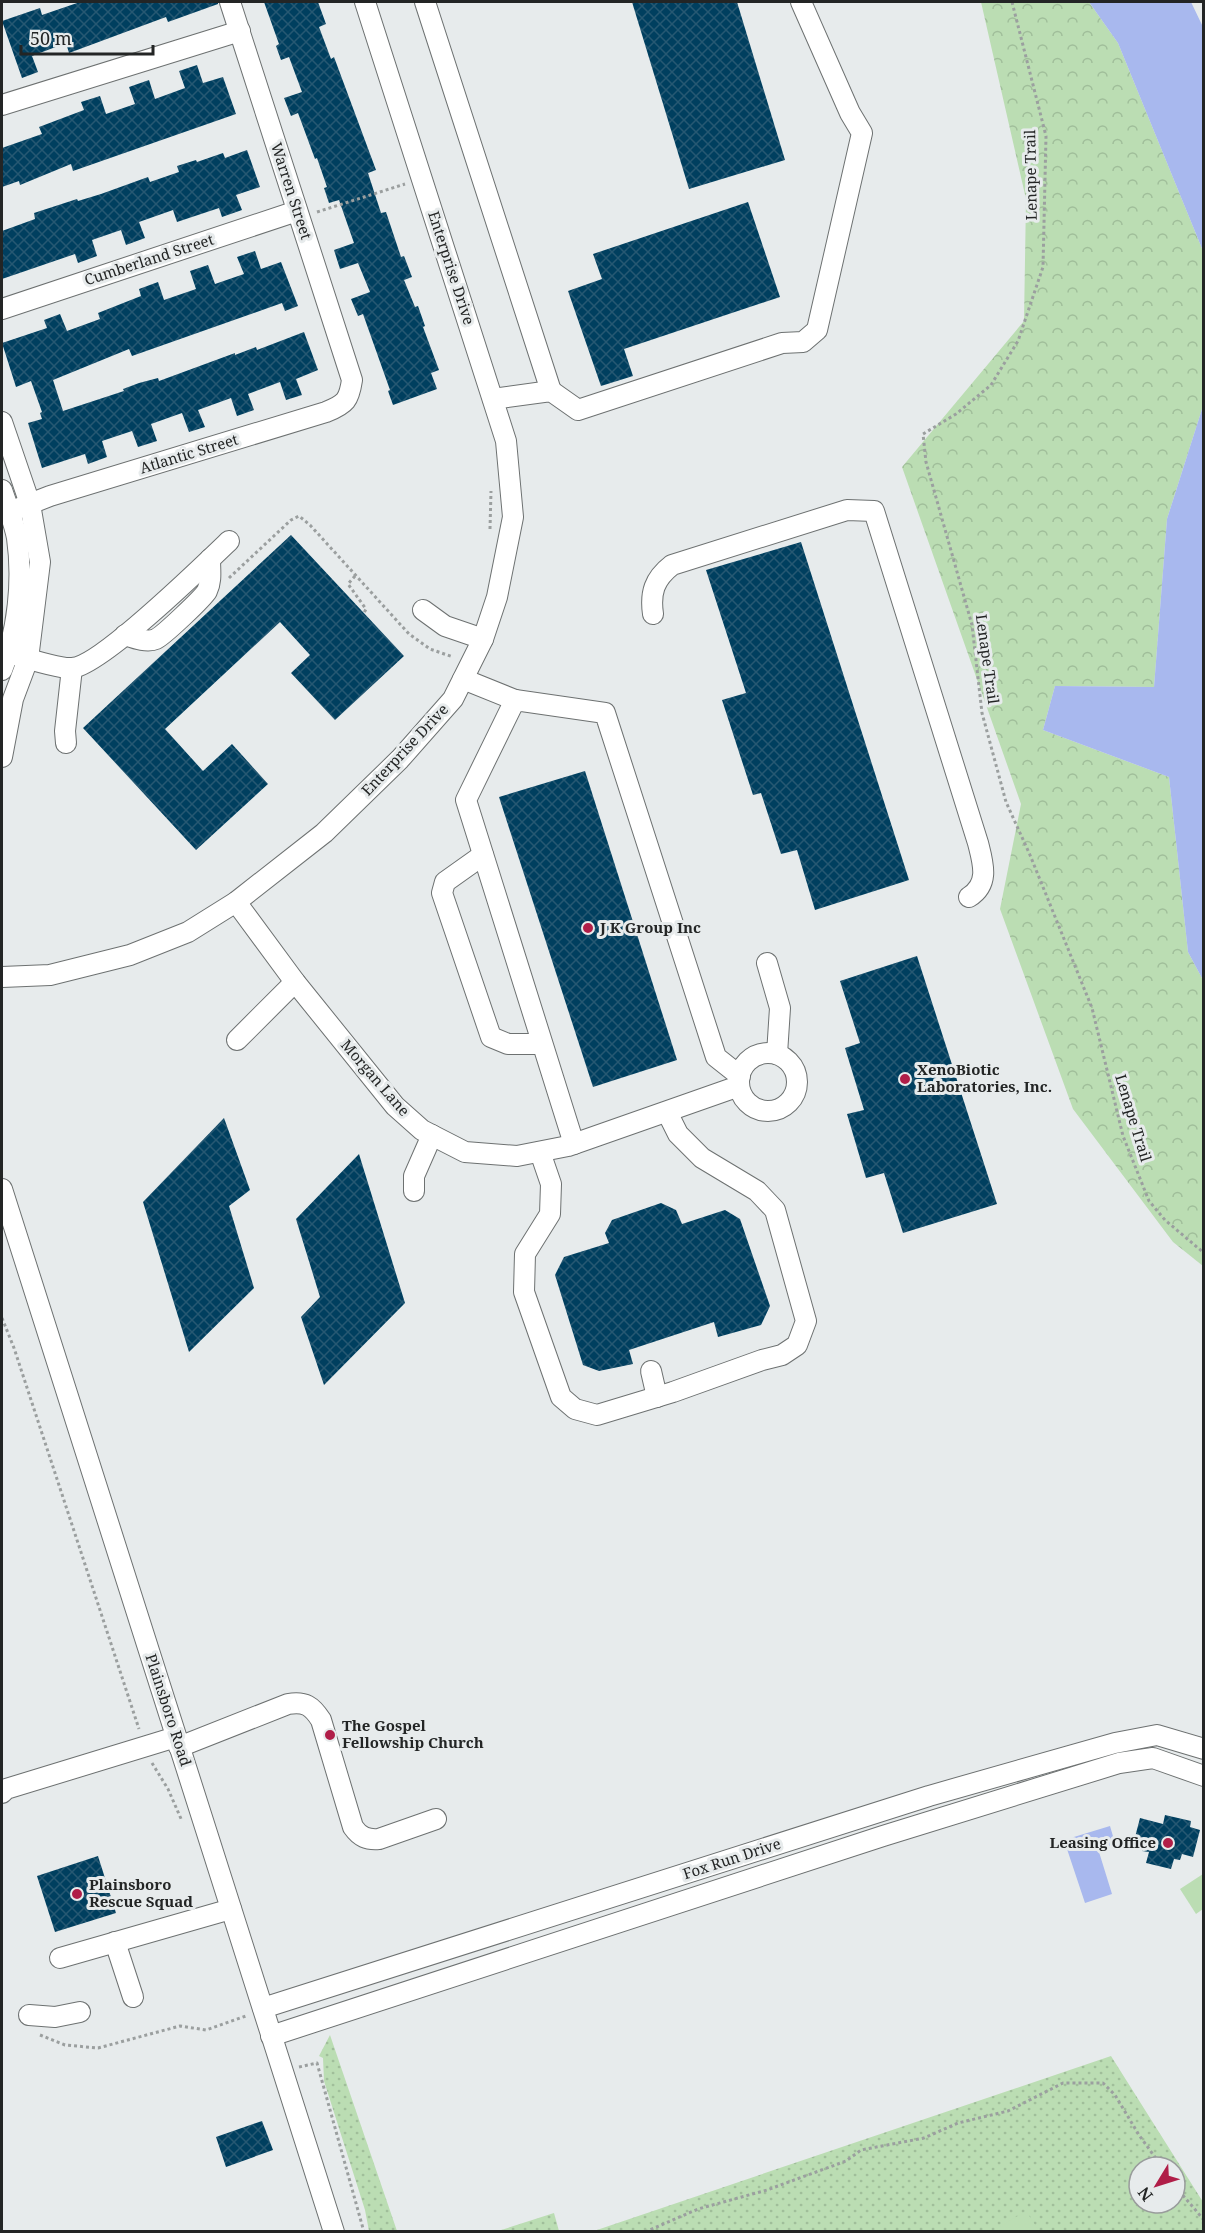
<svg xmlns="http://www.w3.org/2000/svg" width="1205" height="2233" font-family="'Noto Serif',serif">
	<defs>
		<pattern id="green-dots" width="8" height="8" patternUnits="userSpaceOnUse" patternTransform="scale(1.5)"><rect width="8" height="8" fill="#bbddb3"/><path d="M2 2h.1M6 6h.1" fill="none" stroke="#a0be9a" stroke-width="1.8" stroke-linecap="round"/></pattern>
		<pattern id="forest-crowns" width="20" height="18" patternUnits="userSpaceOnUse" patternTransform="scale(1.5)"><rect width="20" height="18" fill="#bbddb3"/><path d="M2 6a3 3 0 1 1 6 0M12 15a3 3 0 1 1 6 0" fill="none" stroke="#a0be9a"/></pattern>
		<pattern id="building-cross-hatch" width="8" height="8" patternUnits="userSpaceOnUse" patternTransform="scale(1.5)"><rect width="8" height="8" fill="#003f5f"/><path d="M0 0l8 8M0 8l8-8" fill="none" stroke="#265872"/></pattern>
	</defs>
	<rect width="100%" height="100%" fill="#e7ebec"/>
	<!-- green -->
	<g fill="url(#green-dots)" fill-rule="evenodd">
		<path d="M330,2035L397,2231H369L365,2210L324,2081L323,2058L319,2056Z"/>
		<path d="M1111,2056L1203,2202V2232H591ZM1139,2167H1175V2203H1139Z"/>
		<path d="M554,2213L559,2231H498Z"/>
	</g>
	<!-- forest -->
	<path fill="url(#forest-crowns)" d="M981,2H1089L1118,43L1203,251V406L1167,519L1154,687L1055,686L1043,730L1169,777L1188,952L1203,980V1266L1173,1242L1073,1109L1000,909L1021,804L902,467L1024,321L1026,199Z"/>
	<!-- pitch -->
	<g fill="#bbddb3">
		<path d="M1203,1874V1909L1196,1914L1180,1889Z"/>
		<path d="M1026,2211L1039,2231H993Z"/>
	</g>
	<!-- water -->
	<g fill="#a8b8ee">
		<path d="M1089,2H1191L1203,27V251L1118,43Z"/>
		<path d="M1203,406V980L1188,952L1169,777L1043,730L1055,686L1154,687L1167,519Z"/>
		<path d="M1110,1826L1115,1843L1099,1852L1112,1894L1085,1903L1064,1840Z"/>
	</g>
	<!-- building -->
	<g fill="url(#building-cross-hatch)">
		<path d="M80,2H218V4L168,22L166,17L69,53L66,43L32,56L38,72L22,78L2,21L40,8L42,15Z"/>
		<path d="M264,2H318L326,24L319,27L331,59L334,57L376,170L368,173L381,213L386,212L401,257L404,256L412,277L404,280L415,307L418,306L425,326L423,327L439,370L431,373L437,389L393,405L388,391L390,390L363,314L358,316L351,299L370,292L358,263L340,269L334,250L354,243L339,200L329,203L324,188L327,187L317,158L315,159L298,113L291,116L284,98L302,92L289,57L281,60L276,46L279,44Z"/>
		<path d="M632,2H737L785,160L689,189Z"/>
		<path d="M197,65L203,83L223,77L236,114L73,171L71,164L20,185L19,181L2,187V148L42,134L39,127L84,110L81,102L100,96L106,114L135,104L129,87L149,80L155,99L185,88L179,71Z"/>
		<path d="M247,150L260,187L236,195L242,210L222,217L219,208L177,222L173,210L139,222L145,238L126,245L121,230L92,240L97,256L78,263L75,254L2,279V231L35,219L34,213L77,199L78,201L101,194L148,177L150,182L179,172L177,166L196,160L197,162L223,153L225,158Z"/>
		<path d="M748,202L780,297L624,349L633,376L601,386L568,291L602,279L593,254Z"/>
		<path d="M255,251L261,269L281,262L298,306L285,311L282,303L132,356L129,349L53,380L63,411L124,391L123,389L139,383L158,378L159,381L235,353V355L256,347L257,350L304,332L318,370L296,379L302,395L286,400L280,382L248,394L254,410L237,416L231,398L198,410L205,427L189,432L182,413L151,424L157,441L138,447L132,431L102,441L107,457L88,464L85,454L42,468L28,423L42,419L40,413L42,412L31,381L16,387L2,343L47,328L44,320L60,314L67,331L100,319L98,313L141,296L139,289L158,282L164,300L196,289L190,271L208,265L215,284L244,274L237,257Z"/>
		<path d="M291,535L404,656L335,720L291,673L310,655L280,622L165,729L203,771L232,744L268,784L196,850L83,728Z"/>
		<path d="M801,542L909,880L815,910L797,850L781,854L761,793L753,795L722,700L746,693L706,570Z"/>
		<path d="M585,771L677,1060L593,1087L499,797Z"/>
		<path d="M917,956L997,1204L903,1233L884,1173L866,1178L847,1114L864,1110L845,1048L860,1043L840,981Z"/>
		<path d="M224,1118L250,1190L229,1206L254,1288L189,1352L143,1202Z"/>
		<path d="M359,1154L405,1303L324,1385L301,1317L320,1297L296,1219Z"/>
		<path d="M661,1203L676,1210L682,1224L725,1210L740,1219L770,1306L761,1325L718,1337L714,1322L629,1350L633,1364L599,1371L583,1365L555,1275L564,1257L609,1243L605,1233L612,1220Z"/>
		<path d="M1165,1815L1191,1821L1190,1827L1200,1830L1193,1857L1182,1854L1180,1860L1174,1859L1171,1869L1146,1863L1149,1852L1142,1851L1144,1844L1134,1841L1140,1818L1163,1824Z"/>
		<path d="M98,1856L116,1913L55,1932L37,1876Z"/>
		<path d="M262,2121L273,2150L226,2167L216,2137Z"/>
	</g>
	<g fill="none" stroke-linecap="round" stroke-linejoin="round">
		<defs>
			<g id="minor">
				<path d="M425,2L551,391"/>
				<path d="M2,105L240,31"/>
				<path d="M2,309L297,211"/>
				<path d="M493,399L551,391L578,410L782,343L803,342L817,330L862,133L850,113L801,2"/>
				<path d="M2,422L30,504L40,562L28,659L13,699L2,757"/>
				<path d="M2,490C7,505 14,522 17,538C23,580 18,631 2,670"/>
				<path d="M9,512L50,496L326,412C346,404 349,400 352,380L230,2"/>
				<path d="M423,610L445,626L483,639"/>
				<path d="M653,614C650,593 654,579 672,565L847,510L874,511L978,843C983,863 990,884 969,897"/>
				<path d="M125,635C134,638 147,643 156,639C164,635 203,598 207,591C212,581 210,570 210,559"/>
				<path d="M9,653C22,657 59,669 72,668C100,666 204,565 229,541"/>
				<path d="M463,679L515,700"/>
				<path d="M66,743L65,731L72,668"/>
				<path d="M483,855L445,882L442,893L491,1037L508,1044H542"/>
				<path d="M236,902L295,982L395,1106L422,1130L465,1152L517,1156L568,1146L739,1086"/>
				<path d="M767,963L780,1008L777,1054"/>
				<path d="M2,977L50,975L130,955L188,932L236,902L324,833L400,759L453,699L483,639L497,597L513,517L506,441L365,2"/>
				<path d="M237,1040L295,982"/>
				<circle cx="768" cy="1082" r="29"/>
				<path d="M574,1144L466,800L515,700L605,713L716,1057L740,1076"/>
				<path d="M540,1152L551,1184L550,1214L525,1254L524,1292L561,1397L575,1409L597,1415L673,1392L762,1360L782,1355L797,1345L806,1321L775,1210L757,1191L702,1158L678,1134L667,1112"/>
				<path d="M2,1189L334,2232"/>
				<path d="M414,1191V1176L432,1135"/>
				<path d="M651,1371L657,1397"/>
				<path d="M179,1747L288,1704C305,1701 312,1706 321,1720L353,1827C360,1837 367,1840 379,1839L436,1819"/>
				<path d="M2,1793L6,1789L176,1737"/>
				<path d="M115,1942L133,1997"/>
				<path d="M60,1958L231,1909"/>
				<path d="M263,2008L929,1796L1115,1743L1157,1735L1204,1749"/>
				<path d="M29,2015L55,2017L80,2012"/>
				<path d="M271,2036L883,1836L1119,1763L1153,1758L1204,1776"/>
			</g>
		</defs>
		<!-- minor casing -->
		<use href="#minor" stroke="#6d7171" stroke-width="22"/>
		<!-- path -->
		<g stroke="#9b9f9f" stroke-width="3" stroke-dasharray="3 3" stroke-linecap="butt">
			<path d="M1012,2L1046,136L1043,267L1018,341L991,385L956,414L923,434L926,462L972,625L982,713L1006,802L1030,855L1092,1008L1123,1136L1149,1201L1165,1220L1204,1253"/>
			<path d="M317,212L405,184"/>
			<path d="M490,529L491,491"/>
			<path d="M355,576L348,584L366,609L364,613"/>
			<path d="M229,578L291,520L299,516L310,525L409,634L430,649L453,657"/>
			<path d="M2,1318L14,1348L139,1729"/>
			<path d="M152,1763L168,1789L182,1821"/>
			<path d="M40,2035L65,2045L98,2048L180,2026L206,2030L246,2016L247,2018"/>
			<path d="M299,2067L317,2063L364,2232"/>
			<path d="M1175,2186L1204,2220"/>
			<path d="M645,2232L698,2209L767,2190L846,2161L861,2150L924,2138L958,2123L1008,2111L1063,2083H1103L1115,2095L1139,2135L1162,2167"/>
		</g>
		<!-- minor -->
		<use href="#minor" stroke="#fff" stroke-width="20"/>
	</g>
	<!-- markers -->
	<g fill="#b01e48" stroke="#e7ebec" stroke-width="2">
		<circle cx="588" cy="928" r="6"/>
		<circle cx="905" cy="1079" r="6"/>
		<circle cx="330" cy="1735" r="6"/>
		<circle cx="1168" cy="1843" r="6"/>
		<circle cx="77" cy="1894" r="6"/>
	</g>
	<g text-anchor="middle" stroke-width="6" stroke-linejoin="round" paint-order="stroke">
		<!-- street labels -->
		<g font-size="15" fill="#232525" stroke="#e7ebec">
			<text transform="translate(1031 175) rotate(-91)" y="5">Lenape Trail</text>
			<text transform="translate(291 191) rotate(72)" y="5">Warren Street</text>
			<text transform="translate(149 260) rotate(-18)" y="5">Cumberland Street</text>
			<text transform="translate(451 268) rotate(72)" y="5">Enterprise Drive</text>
			<text transform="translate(189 454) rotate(-17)" y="5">Atlantic Street</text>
			<text transform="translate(987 659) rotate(82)" y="5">Lenape Trail</text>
			<text transform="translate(405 750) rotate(-47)" y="5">Enterprise Drive</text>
			<text transform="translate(375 1078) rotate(49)" y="5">Morgan Lane</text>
			<text transform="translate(1133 1118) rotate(73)" y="5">Lenape Trail</text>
			<text transform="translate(168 1710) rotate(72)" y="5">Plainsboro Road</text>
			<text transform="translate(732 1859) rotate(-18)" y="5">Fox Run Drive</text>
		</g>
		<!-- poi labels -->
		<g font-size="15" font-weight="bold" fill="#232525" stroke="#e7ebec" text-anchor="start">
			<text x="600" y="933">J K Group Inc</text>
			<text x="917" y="1075">XenoBiotic<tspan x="917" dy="17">Laboratories, Inc.</tspan></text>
			<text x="342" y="1731">The Gospel<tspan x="342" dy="17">Fellowship Church</tspan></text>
			<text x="1156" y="1848" text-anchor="end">Leasing Office</text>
			<text x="89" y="1890">Plainsboro<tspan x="89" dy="17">Rescue Squad</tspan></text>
		</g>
	</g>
	<!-- border -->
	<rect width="1205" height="2233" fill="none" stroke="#232525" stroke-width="6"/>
	<!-- north arrow -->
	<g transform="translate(1157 2185) rotate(232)"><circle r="28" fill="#e7ebec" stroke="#999c9c" stroke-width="1.5"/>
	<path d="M0-4.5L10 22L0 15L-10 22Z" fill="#b01e48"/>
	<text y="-9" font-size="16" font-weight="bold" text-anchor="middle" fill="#232525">N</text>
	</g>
	<!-- scale -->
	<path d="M21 45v9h132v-9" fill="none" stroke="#232525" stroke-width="3"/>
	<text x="30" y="45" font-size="18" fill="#232525" stroke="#e7ebec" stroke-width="4.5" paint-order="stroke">50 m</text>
</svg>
